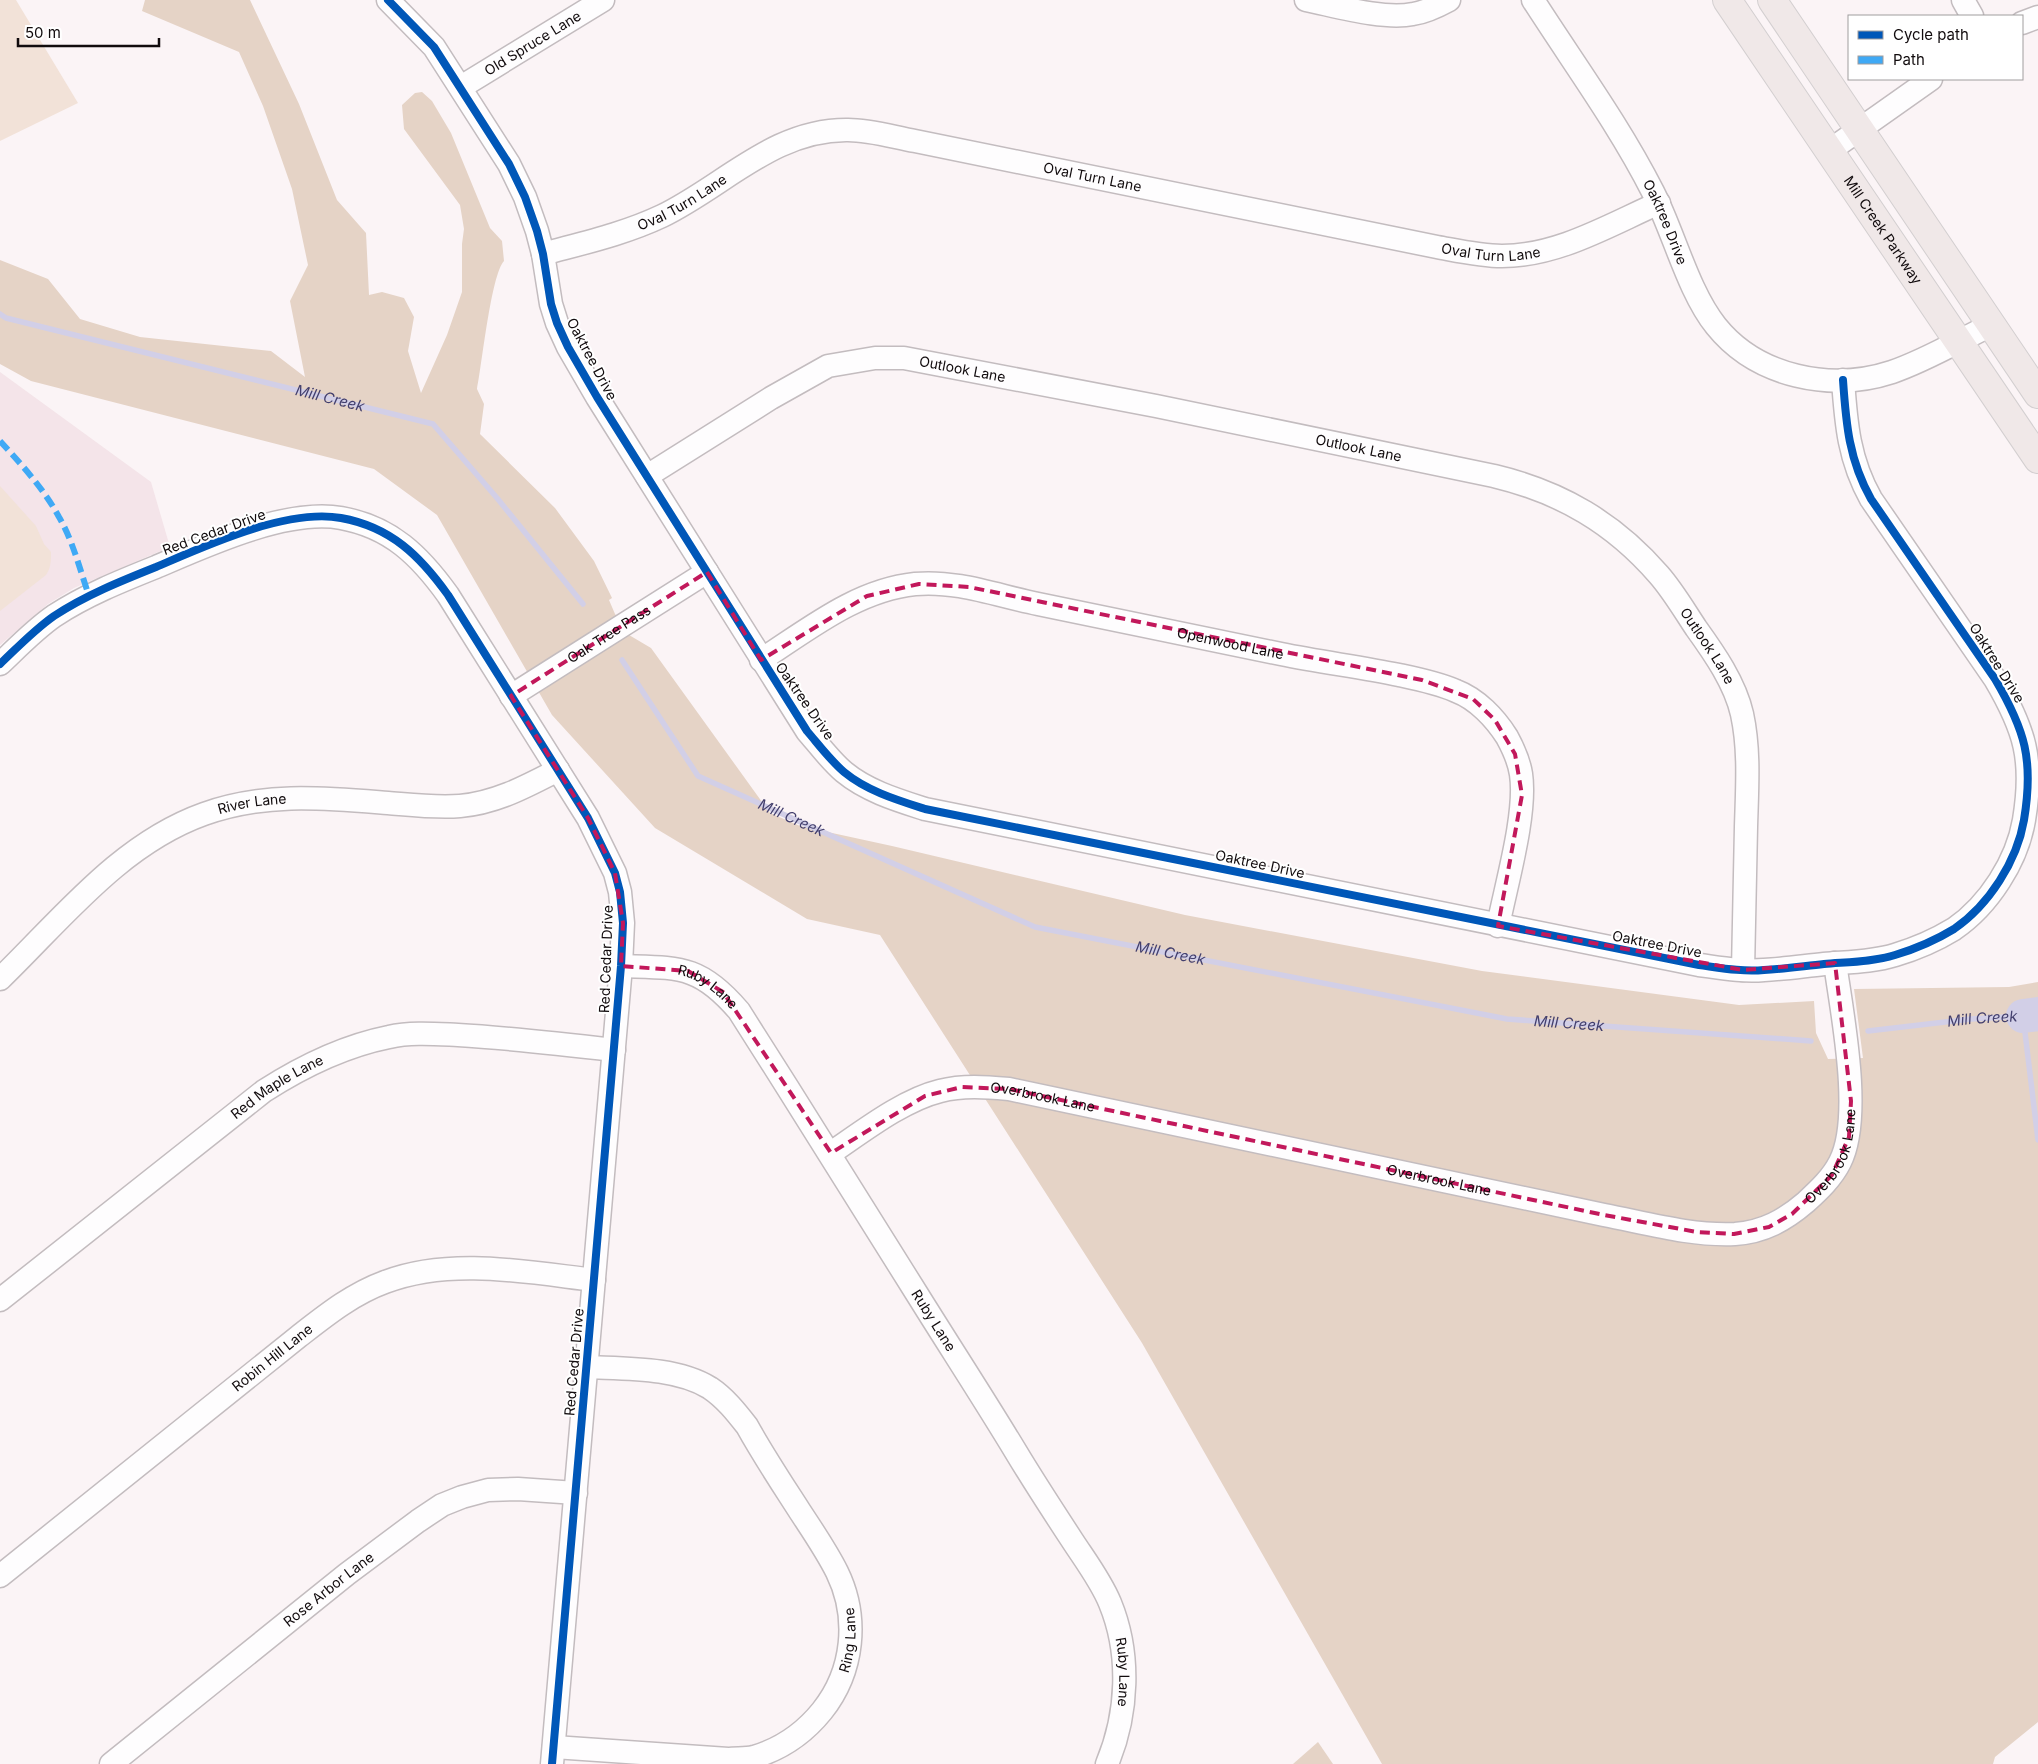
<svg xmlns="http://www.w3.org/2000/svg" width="2038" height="1764" font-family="Inter,sans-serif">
	<rect width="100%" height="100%" fill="#fbf4f6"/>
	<!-- built -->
	<path fill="#f4e4e9" d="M0,372L151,482L170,547L74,588L48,604L0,645Z"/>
	<!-- green -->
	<g fill="#f2e2d8">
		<path d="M0,0H16L78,103L0,141Z"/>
		<path d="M0,486L36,526L44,544L51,552C51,561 51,568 46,575L0,611Z"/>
	</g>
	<!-- forest -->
	<g fill="#e5d3c6">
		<path d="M145,0H250L299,104L337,200L366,233L369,295L382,292L404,298L414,317L408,351L421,393L447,335L462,292V244L464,229L460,205L404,129L402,105L415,93L422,92L432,101L451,133L490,228L502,241L504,261C491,275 482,365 477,389L484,404L480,434L555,508L594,561L612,598L609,600L615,614L629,635L651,648L770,813L800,826L892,846L1185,915L1482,971L1739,1005L1814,1001L1816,1033L1828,1059L1863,1058L1854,989L2009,987L2038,982V1722L1995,1757L1993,1764H1382L1142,1343L880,935L807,919L655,828L552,715L437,515L374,469L31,381L0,364V260L48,279L80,319L140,337L271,351L305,377L290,301L308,265L292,189L263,106L239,52L142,11Z"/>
		<path d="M1318,1742L1333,1764H1293Z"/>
	</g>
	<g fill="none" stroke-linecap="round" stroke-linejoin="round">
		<!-- stream -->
		<g stroke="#d2cfe7" stroke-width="5.5">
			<path id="s1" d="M0,314L6,318L433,424L497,498L583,604"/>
			<path id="s2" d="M622,660L698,776L1035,927L1507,1019L1811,1041"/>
			<path id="s3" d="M1868,1031L1971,1019L2023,1016L2038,1140"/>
		</g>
		<!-- river -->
		<path stroke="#d2cfe7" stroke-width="34" d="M2023,1016L2038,1014"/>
		<defs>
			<g id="minor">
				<path d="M388,0L434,47L509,164L525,197L537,231L543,254L551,304L557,323L568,347L597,397L807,731C819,745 830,760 844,772C867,791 897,800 925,809L1699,965C1721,968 1742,972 1764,970C1784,969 1804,966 1824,964C1847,962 1873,962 1895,955C1915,949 1936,940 1954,929C1989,905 2017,861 2024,820C2034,760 2025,730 1995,679L1871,499C1849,460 1846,424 1843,380"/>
				<path d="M1306,0C1336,6 1383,20 1413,14C1426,12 1438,6 1449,0"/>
				<path id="s4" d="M1533,0C1574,64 1619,125 1653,192C1674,233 1688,291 1716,326C1757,377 1831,392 1892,372C1927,360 1958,341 1991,325"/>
				<path d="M1963,0L1972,16"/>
				<path d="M2022,23L2038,17"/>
				<path id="s5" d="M461,87L603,0"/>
				<path d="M1829,151L1931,79"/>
				<path id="s6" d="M543,254C583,243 624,234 662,216C724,186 774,129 848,130C870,130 893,137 915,141L1437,247C1459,251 1481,256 1502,256C1558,256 1609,225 1659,203"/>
				<path id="s7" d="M647,476L771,398L828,366L875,358H904L1156,406L1494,476C1561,492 1614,523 1659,575C1673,591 1684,610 1696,628C1714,653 1735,683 1742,714C1750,751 1747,789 1746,827C1745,875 1744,922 1743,970"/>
				<path id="s8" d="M761,660C809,629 857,590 915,584C957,580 998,596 1038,604C1119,620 1200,637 1281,654C1320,662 1360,667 1399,675C1418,679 1438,683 1456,691C1477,699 1495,718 1507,737C1513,748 1519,761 1521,774C1527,814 1506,885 1498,926"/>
				<path d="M0,664C17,648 34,630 54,616C86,595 121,581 156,567C205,546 287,508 341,518C391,527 420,556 448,595L588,818L615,873L620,892L623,923L621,966L552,1764"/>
				<path id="s9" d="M511,696L707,572"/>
				<path id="s10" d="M621,966C678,968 699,964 739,1011C799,1105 858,1200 917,1294C950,1347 984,1399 1016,1452C1034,1482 1053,1511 1072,1540C1085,1560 1101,1581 1110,1603C1131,1654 1128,1714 1107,1764"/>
				<path id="s11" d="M0,979C62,919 120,844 204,814C266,792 324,798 388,803C412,805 436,808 460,806C496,803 527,786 558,770"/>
				<path id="s12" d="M831,1153C862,1132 903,1100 940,1091C963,1085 986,1087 1009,1089L1604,1215C1646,1223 1691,1236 1735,1234C1764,1232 1785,1220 1806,1202C1819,1190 1832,1178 1840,1162C1863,1117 1842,1014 1835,963"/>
				<path id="s13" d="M0,1300L264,1091C303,1066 344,1046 389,1037C411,1032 435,1034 458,1035C510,1038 562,1044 614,1050"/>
				<path id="s14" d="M0,1576L298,1337C325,1316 352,1294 385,1282C450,1257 526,1272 594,1280"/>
				<path id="s15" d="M554,1747L728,1759C736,1758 746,1759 754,1757C781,1749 805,1732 822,1711C854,1671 859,1617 837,1572C826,1550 812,1530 799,1510C781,1482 763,1455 747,1426C736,1412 725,1398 710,1388C676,1367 625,1369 586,1367"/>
				<path id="s16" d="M111,1764L347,1574L418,1521L442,1505L462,1497L488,1490L518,1489L576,1493"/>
			</g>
			<g id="major">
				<path id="s17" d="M1727,0L2038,459"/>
				<path d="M1772,0L2038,394"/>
			</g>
		</defs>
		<!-- minor casing -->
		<use href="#minor" stroke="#c3bcbf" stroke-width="25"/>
		<!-- major casing -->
		<use href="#major" stroke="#d3cfd0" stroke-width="30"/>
		<!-- minor -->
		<use href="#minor" stroke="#fefdfe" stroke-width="22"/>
		<!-- major -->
		<use href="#major" stroke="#f0e8e8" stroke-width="28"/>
		<!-- quiet -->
		<path stroke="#3fa9f5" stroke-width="6" stroke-dasharray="12 6" stroke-linecap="butt" d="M0,441C21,464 44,489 59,517C73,541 80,570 89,596"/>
		<defs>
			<g id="cycleway">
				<path d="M388,0L434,47L509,164L525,197L537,231L543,254L551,304L557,323L568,347L597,397L807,731C819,745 830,760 844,772C867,791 897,800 925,809L1699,965C1721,968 1742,972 1764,970C1784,969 1804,966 1824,964C1847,962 1873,962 1895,955C1915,949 1936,940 1954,929C1989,905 2017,861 2024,820C2034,760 2025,730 1995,679L1871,499C1849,460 1846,424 1843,380"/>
				<path d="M0,664C17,648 34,630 54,616C86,595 121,581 156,567C205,546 287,508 341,518C391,527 420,556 448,595L588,818L615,873L620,892L623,923L621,966L552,1764"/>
			</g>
		</defs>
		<!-- cycleway casing -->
		<use href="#cycleway" stroke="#fff" stroke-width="11"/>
		<!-- cycleway -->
		<use href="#cycleway" stroke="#0057b8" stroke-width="8"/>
	</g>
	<!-- marked area -->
	<path fill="none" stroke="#c2185b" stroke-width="4" stroke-dasharray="10 6" stroke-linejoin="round" d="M707,572L761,660L867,596L919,584L969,587L1422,680L1473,699L1495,720L1515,754L1522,795L1498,926L1743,970L1835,963L1851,1101L1849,1137L1832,1175L1792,1214L1769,1227L1734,1234L1697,1232L1604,1215L1009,1089L962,1087L925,1096L831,1153L723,992L688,971L621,966L623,923L615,873L588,818L511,696Z"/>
	<g text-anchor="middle" stroke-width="4" stroke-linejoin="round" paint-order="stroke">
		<!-- street labels -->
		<g font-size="14" fill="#110b0d" stroke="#fff">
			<text dy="5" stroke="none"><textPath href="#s5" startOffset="84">Old Spruce Lane</textPath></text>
			<text dy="5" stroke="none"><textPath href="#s6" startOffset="582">Oval Turn Lane</textPath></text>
			<text dy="5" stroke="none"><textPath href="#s6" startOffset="149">Oval Turn Lane</textPath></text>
			<text dy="5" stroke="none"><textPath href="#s4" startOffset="259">Oaktree Drive</textPath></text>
			<text dy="5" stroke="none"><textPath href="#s17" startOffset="278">Mill Creek Parkway</textPath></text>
			<text dy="5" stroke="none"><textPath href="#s6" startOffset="988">Oval Turn Lane</textPath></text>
			<text transform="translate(592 359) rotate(62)" y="5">Oaktree Drive</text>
			<text dy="5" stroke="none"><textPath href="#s7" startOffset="348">Outlook Lane</textPath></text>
			<text dy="5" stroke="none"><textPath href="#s7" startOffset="752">Outlook Lane</textPath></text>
			<text transform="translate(214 532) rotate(-20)" y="5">Red Cedar Drive</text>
			<text dy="5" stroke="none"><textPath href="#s9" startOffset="116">Oak Tree Pass</textPath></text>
			<text dy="5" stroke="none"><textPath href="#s8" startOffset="495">Openwood Lane</textPath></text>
			<text dy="5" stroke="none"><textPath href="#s7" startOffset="1172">Outlook Lane</textPath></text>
			<text transform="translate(1997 663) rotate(58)" y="5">Oaktree Drive</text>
			<text transform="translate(805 701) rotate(55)" y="5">Oaktree Drive</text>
			<text dy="5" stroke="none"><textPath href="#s11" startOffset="314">River Lane</textPath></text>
			<text transform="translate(1260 864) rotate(12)" y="5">Oaktree Drive</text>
			<text transform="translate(1657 944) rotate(11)" y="5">Oaktree Drive</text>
			<text transform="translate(606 959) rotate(-88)" y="5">Red Cedar Drive</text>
			<text dy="5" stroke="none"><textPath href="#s10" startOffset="92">Ruby Lane</textPath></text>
			<text dy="5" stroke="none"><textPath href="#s13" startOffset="350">Red Maple Lane</textPath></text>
			<text dy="5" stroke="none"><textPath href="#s12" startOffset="230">Overbrook Lane</textPath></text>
			<text dy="5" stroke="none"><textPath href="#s12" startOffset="1070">Overbrook Lane</textPath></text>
			<text dy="5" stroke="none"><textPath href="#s12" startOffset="635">Overbrook Lane</textPath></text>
			<text dy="5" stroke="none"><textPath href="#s10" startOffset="498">Ruby Lane</textPath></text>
			<text dy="5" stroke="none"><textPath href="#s14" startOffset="349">Robin Hill Lane</textPath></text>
			<text transform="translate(574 1362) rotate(-85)" y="5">Red Cedar Drive</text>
			<text dy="5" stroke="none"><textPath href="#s16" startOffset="279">Rose Arbor Lane</textPath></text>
			<text dy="5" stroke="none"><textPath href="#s15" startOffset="361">Ring Lane</textPath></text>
			<text dy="5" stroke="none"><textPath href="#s10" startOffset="902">Ruby Lane</textPath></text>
		</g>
		<!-- water labels -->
		<g font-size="15" font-style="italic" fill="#433f6d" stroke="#fff">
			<text dy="5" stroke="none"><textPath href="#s1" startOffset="341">Mill Creek</textPath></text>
			<text dy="5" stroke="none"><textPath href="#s2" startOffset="241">Mill Creek</textPath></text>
			<text dy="5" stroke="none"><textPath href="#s2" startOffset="646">Mill Creek</textPath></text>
			<text dy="5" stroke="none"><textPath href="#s3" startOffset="115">Mill Creek</textPath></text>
			<text dy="5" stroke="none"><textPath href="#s2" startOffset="1051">Mill Creek</textPath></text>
		</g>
	</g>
	<!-- legend -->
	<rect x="1848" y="15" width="175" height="65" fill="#ffffff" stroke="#a09d9e"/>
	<rect x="1858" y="31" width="25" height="8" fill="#0057b8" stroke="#a09d9e"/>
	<text x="1893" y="40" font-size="15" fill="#110b0d">Cycle path</text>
	<rect x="1858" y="56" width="25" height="8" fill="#3fa9f5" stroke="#a09d9e"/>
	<text x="1893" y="65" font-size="15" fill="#110b0d">Path</text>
	<!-- scale -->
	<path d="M18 38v8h141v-8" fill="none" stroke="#110b0d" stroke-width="2.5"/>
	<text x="25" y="38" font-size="15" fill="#110b0d" stroke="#ffffff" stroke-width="4" paint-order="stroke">50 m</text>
</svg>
